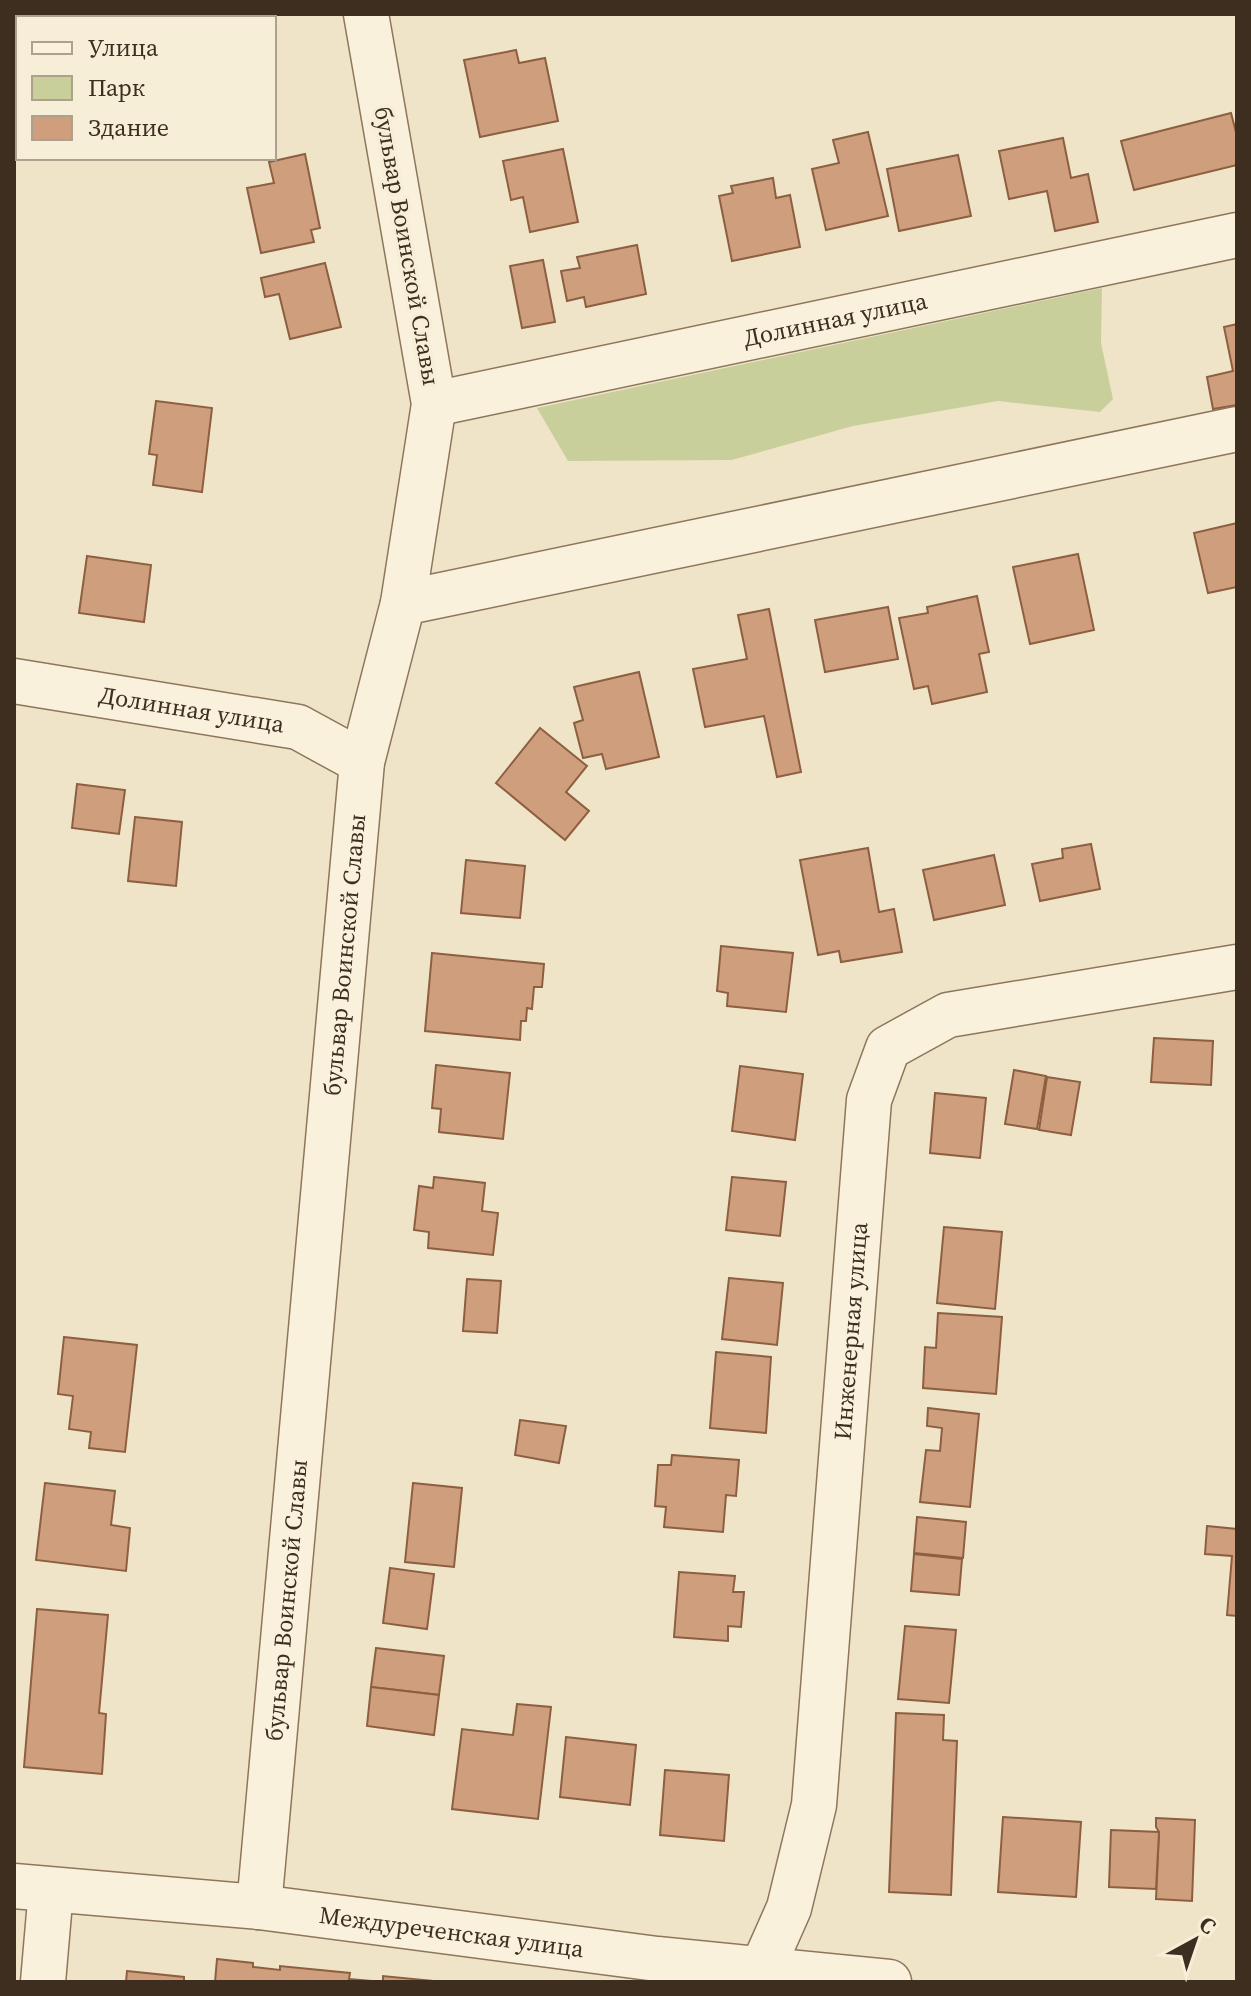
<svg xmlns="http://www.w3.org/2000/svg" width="1251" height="1996" font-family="'Source Serif 4',serif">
	<rect width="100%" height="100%" fill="#f0e4c8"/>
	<!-- green -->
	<path fill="#c9cf9b" d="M1102,288L1101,343L1113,399L1100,412L998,401L853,426L732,460L568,461L537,408Z"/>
	<!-- building -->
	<g fill="#cf9f7d" stroke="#8d5f41" stroke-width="2">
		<path d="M104,14H171L172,18H105Z"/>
		<path d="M212,14H271L272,18H213Z"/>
		<path d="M516,50L519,63L545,58L558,121L480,137L464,60Z"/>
		<path d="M1231,113L1237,136V165L1134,190L1121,141Z"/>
		<path d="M868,132L888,216L826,230L812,169L839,163L833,140Z"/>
		<path d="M1063,138L1071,178L1088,174L1098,222L1055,231L1047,191L1009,199L999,151Z"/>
		<path d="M563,149L578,222L530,232L523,197L511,200L503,161Z"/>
		<path d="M305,154L320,228L311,230L314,242L261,253L247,188L274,183L269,162Z"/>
		<path d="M958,155L971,216L899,231L887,169Z"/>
		<path d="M773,178L776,198L790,195L800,247L732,261L719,196L733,193L731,186Z"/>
		<path d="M637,245L646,294L586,307L584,297L567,301L561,271L580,268L577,257Z"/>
		<path d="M543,260L555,322L522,328L510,266Z"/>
		<path d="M325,263L341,327L290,339L279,294L265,297L261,278Z"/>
		<path d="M1237,324V405L1213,409L1207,377L1233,371L1224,327Z"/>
		<path d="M156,401L212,408L202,492L153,485L157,455L149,454Z"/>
		<path d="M1237,523V587L1208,593L1194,533Z"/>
		<path d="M1078,554L1094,630L1030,644L1013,567Z"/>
		<path d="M87,556L151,565L144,622L79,613Z"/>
		<path d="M977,596L989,652L979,654L987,692L932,704L928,686L914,689L899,618L928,613L927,607Z"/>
		<path d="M888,607L898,659L825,672L815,620Z"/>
		<path d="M769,609L801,772L777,777L764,716L705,727L693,669L747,659L738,615Z"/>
		<path d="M639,672L659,757L606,769L602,754L583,758L574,723L583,720L574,687Z"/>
		<path d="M540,728L587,766L566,792L589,811L565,840L496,783Z"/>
		<path d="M77,784L125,790L119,834L72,828Z"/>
		<path d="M135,817L182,822L176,886L128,881Z"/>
		<path d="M1091,844L1100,889L1040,901L1032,864L1063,858L1062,849Z"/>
		<path d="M868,848L879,912L894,909L902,952L841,962L839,951L818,955L800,860Z"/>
		<path d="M994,855L1005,905L934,920L923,870Z"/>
		<path d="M466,860L525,866L520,918L461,913Z"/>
		<path d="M721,946L793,953L786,1012L727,1006L728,993L717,991Z"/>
		<path d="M432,953L544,964L542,987H534L532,1009L527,1008L526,1021H521L520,1040L425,1031Z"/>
		<path d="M1154,1038L1213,1041L1211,1085L1151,1082Z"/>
		<path d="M436,1065L510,1073L503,1139L439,1132L441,1109L432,1108Z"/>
		<path d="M740,1066L803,1074L795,1140L732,1131Z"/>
		<path d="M1014,1070L1046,1076L1037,1129L1005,1124Z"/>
		<path d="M1047,1077L1080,1082L1071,1135L1039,1130Z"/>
		<path d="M935,1093L986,1098L980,1158L930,1153Z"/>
		<path d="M434,1177L485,1183L482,1211L498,1213L493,1255L428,1248L429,1232L414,1230L419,1186L433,1188Z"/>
		<path d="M732,1177L786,1182L780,1236L726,1230Z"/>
		<path d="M944,1227L1002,1232L995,1309L937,1303Z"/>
		<path d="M729,1278L783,1283L777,1345L722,1339Z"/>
		<path d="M467,1279L501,1281L497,1333L463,1331Z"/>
		<path d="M938,1313L1002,1317L996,1394L923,1388L925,1347L936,1348Z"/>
		<path d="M64,1337L137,1345L125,1452L89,1448L91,1432L69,1429L73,1396L58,1394Z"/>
		<path d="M716,1352L771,1357L766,1433L710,1428Z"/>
		<path d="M928,1408L979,1414L970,1507L920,1502L926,1450L940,1451L942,1428L927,1426Z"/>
		<path d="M520,1420L566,1426L559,1463L515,1455Z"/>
		<path d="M672,1455L739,1460L736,1496L726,1495L723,1532L664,1527L666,1507L655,1506L658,1465H671Z"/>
		<path d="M45,1483L115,1491L111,1525L130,1528L126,1571L36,1560Z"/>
		<path d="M413,1483L462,1488L454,1567L405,1562Z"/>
		<path d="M917,1517L966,1522L963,1558L914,1553Z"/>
		<path d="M1207,1526L1237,1529V1616L1227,1615L1232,1556L1205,1554Z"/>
		<path d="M914,1554L962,1559L959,1595L911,1591Z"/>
		<path d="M390,1568L434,1574L427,1629L383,1623Z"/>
		<path d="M679,1572L735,1576L733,1592H744L741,1627L728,1626V1641L674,1637Z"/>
		<path d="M37,1609L108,1615L99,1713L106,1714L102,1774L24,1767Z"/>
		<path d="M905,1626L956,1630L949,1703L898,1699Z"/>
		<path d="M376,1648L444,1656L439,1695L371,1687Z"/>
		<path d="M371,1687L439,1695L434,1735L367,1726Z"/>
		<path d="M517,1704L551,1707L538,1819L452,1809L462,1729L513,1735Z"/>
		<path d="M896,1713L944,1715L943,1740L957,1741L951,1895L889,1892Z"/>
		<path d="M566,1737L636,1745L630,1805L560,1797Z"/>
		<path d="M665,1770L729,1775L724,1841L660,1835Z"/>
		<path d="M1003,1817L1081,1822L1076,1897L998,1892Z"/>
		<path d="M1156,1818L1195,1820L1192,1901L1156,1899L1159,1832L1156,1827Z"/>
		<path d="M1111,1830L1159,1832L1156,1889L1109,1887Z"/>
		<path d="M217,1959L253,1963V1967L280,1970V1966L350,1973L349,1979L383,1982V1976L444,1982H215Z"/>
		<path d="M127,1971L184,1977V1982H126Z"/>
	</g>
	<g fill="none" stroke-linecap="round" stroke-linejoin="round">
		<defs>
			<g id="minor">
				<path id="s1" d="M434,404L1237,235"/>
				<path d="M403,603L1237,429"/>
				<path id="s2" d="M14,681L298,727L362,762"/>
				<path id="s3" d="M14,1886L259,1907L657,1959L889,1982"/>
				<path id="s4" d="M259,1907L362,762L403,603L434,404L366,14"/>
				<path id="s5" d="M762,1969L789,1908L814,1805L869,1100L888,1048L948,1015L1237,967"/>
				<path d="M43,1982L51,1890"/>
			</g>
		</defs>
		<!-- minor casing -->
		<use href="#minor" stroke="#8d765c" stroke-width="47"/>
		<!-- minor -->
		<use href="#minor" stroke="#faf1dc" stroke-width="44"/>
	</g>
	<g text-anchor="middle" stroke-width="7" stroke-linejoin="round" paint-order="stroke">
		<!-- street labels -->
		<g font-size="24" fill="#3d2e20" stroke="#f7eed8">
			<text transform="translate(407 246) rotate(80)" y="8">бульвар Воинской Славы</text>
			<text dy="8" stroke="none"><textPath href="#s1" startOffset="410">Долинная улица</textPath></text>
			<text dy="8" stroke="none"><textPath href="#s2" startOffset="180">Долинная улица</textPath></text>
			<text dy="8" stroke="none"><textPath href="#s4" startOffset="956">бульвар Воинской Славы</textPath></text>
			<text dy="8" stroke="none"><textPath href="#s5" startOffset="648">Инженерная улица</textPath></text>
			<text dy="8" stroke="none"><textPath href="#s4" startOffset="308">бульвар Воинской Славы</textPath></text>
			<text dy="8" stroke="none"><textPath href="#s3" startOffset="440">Междуреченская улица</textPath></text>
		</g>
	</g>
	<!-- border -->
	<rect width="1251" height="1996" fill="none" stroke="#3d2e20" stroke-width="32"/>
	<!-- legend -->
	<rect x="16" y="16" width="260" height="144" fill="#f7eed8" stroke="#ada18e" stroke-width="2"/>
	<rect x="32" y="42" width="40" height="12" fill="#faf1dc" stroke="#ada18e" stroke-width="2"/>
	<text x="88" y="56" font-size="24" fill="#3d2e20">Улица</text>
	<rect x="32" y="76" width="40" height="24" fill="#c9cf9b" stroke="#ada18e" stroke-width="2"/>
	<text x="88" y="96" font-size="24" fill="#3d2e20">Парк</text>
	<rect x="32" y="116" width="40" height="24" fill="#cf9f7d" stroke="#ada18e" stroke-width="2"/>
	<text x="88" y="136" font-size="24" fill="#3d2e20">Здание</text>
	<!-- north arrow -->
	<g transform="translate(1195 1940) rotate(40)" stroke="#f7eed8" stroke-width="6" paint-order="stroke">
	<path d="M0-6L14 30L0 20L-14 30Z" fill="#3d2e20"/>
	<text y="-12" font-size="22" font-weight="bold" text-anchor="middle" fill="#3d2e20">С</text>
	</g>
</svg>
